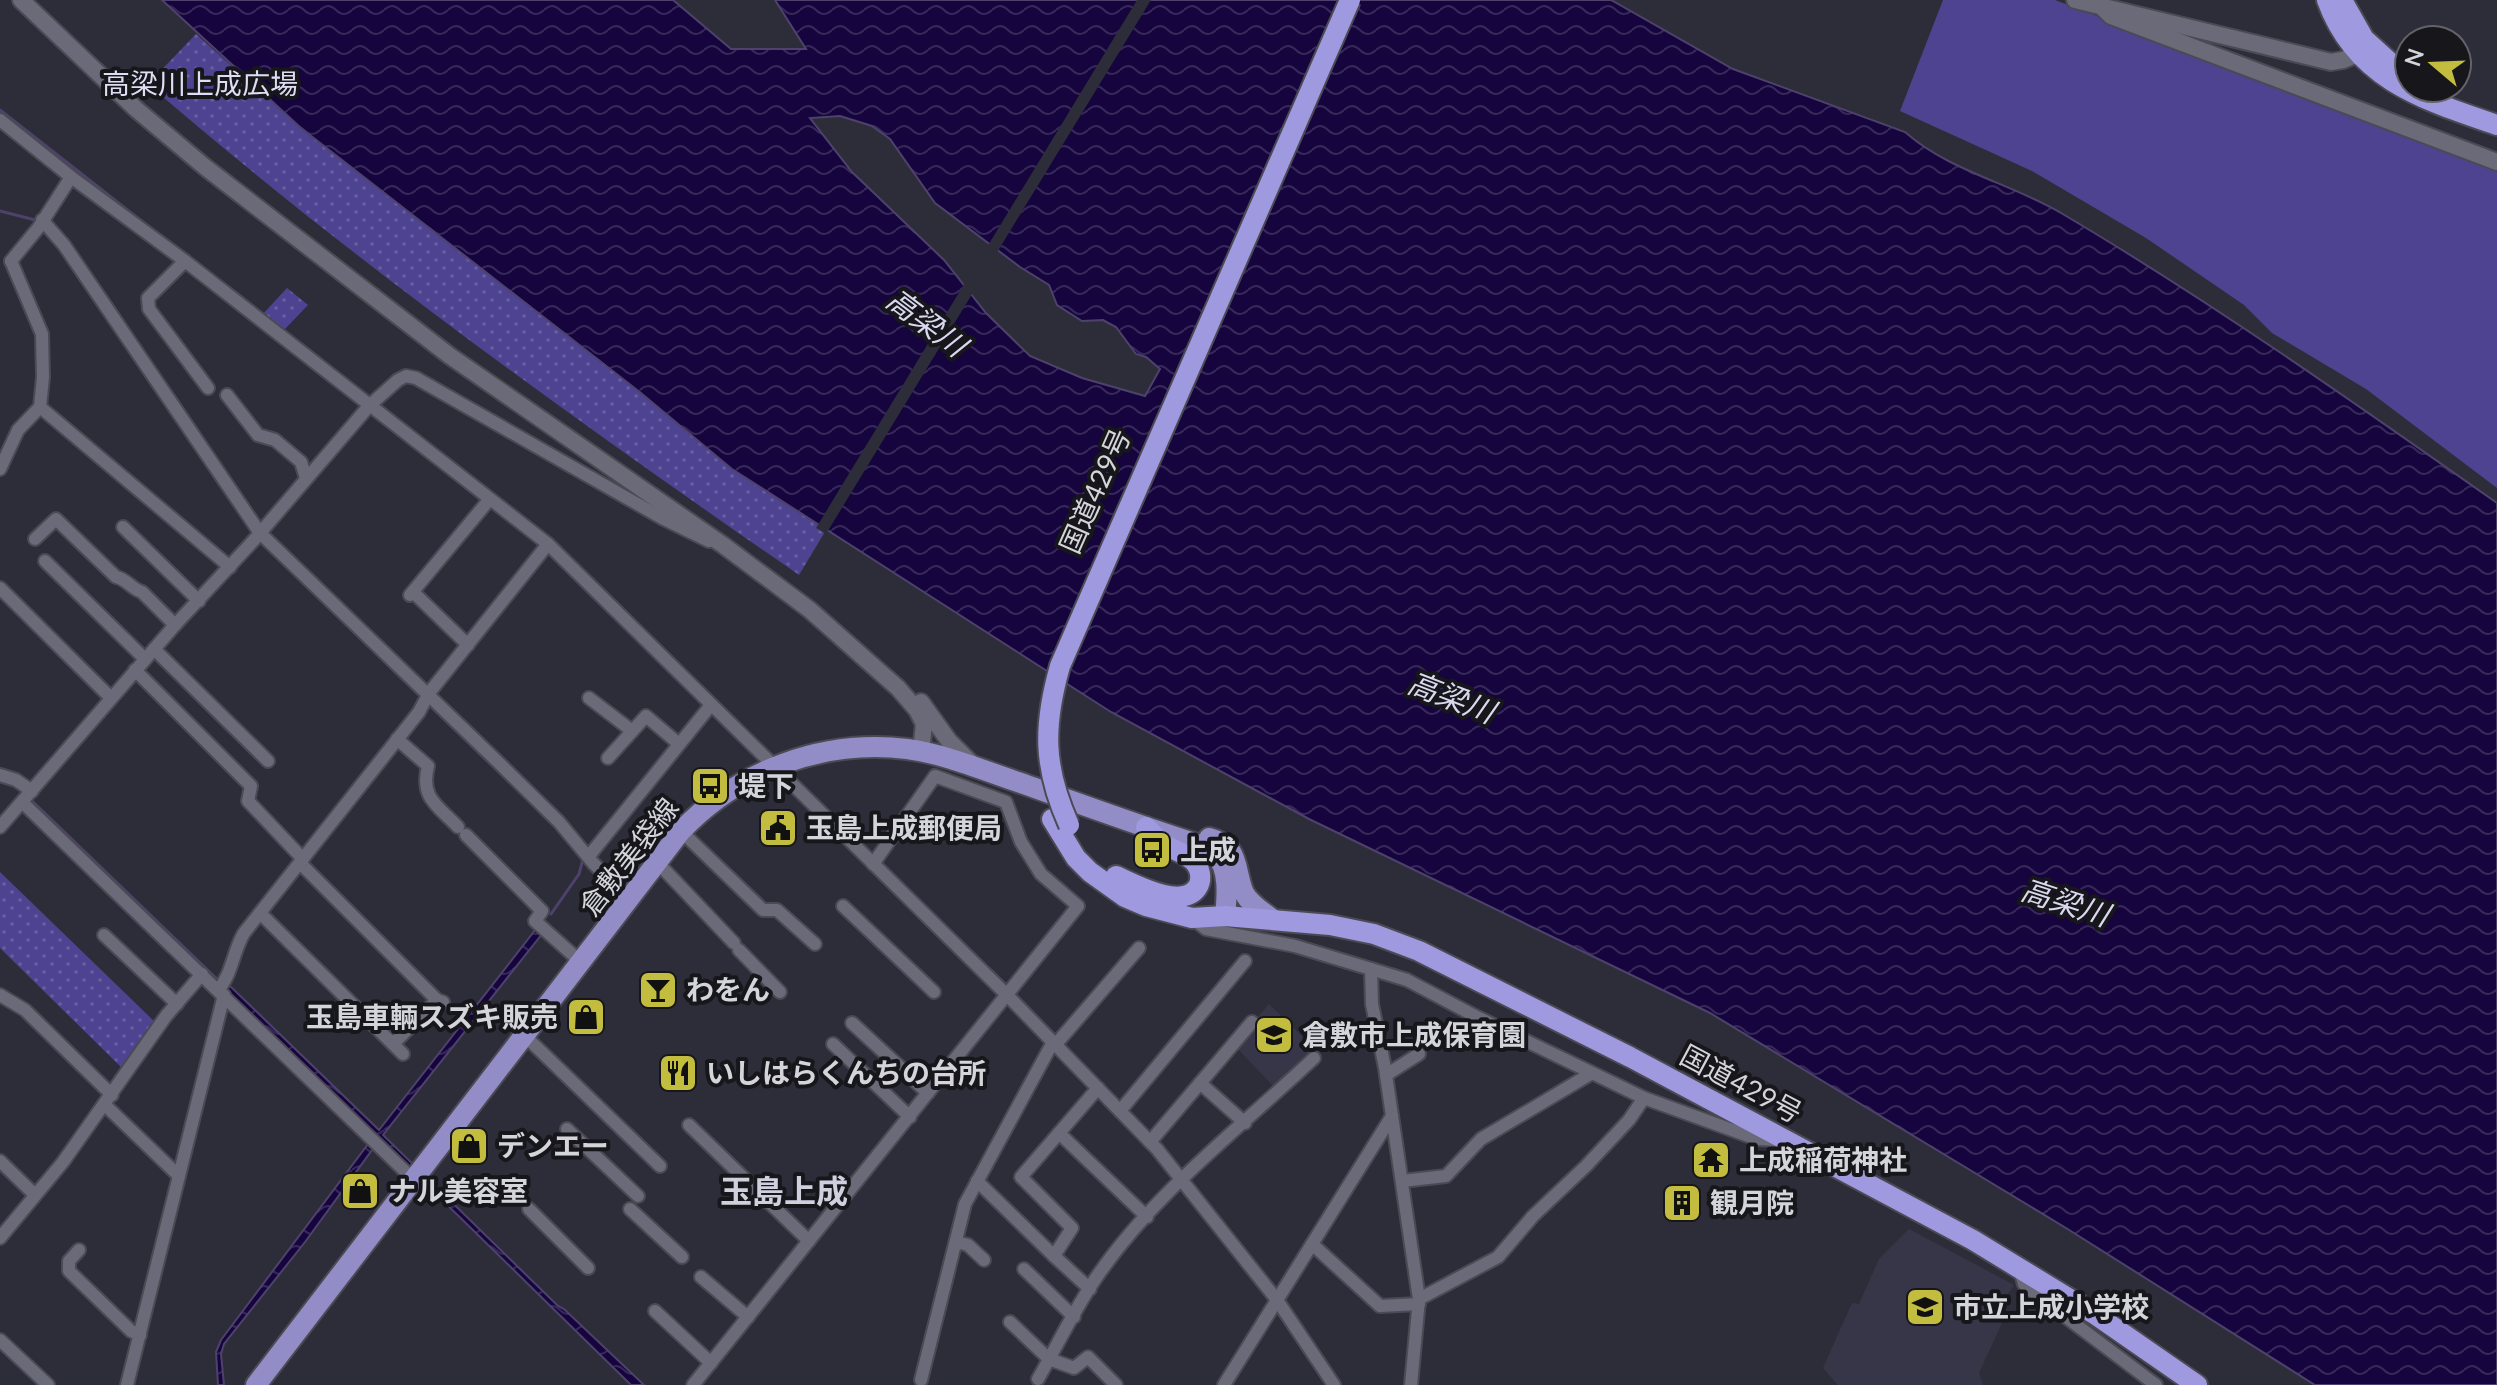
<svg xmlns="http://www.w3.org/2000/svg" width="2497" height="1385" font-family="Lato,'Noto Sans JP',sans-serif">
	<defs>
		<pattern id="park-dots" width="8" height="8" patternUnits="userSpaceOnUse" patternTransform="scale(2)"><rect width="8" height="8" fill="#4e4391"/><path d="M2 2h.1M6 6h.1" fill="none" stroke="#675da0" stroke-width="1.8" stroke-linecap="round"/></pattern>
		<pattern id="water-waves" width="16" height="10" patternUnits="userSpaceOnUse" patternTransform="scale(2)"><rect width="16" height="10" fill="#15043d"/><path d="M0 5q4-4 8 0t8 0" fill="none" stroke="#362858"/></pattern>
	</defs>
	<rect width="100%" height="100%" fill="#2d2d39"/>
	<!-- built -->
	<g fill="#373648">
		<path d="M1269,1004L1315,1049L1276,1089L1234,1045Z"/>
		<path d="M1909,1229L2014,1285L1998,1309L2002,1323L1979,1373L1983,1385H1838L1823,1368L1852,1303L1859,1304L1879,1259Z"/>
	</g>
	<!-- green -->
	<path fill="#4e4391" d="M1943,0H2055L2497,168V488L2366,389L2272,333L2244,305L2146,238L2032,171L1900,111Z"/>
	<!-- park -->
	<g fill="url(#park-dots)">
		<path d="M196,34L301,128L641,393L732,469L826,530L799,575C575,420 354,262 148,84Z"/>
		<path d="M287,288L308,305L283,331L262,315Z"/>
		<path d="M0,872L157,1024L123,1069L0,948Z"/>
	</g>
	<!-- water -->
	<g fill="url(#water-waves)" stroke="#4e426c" stroke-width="2" fill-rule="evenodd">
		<path d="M162,0H673L731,49H806L775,0H1611L1733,69L1905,132C1949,171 2010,183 2061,213C2210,301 2355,403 2497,503V1385H2315L2066,1228L1710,1013L1309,819L1111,712L732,469L641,393L301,128ZM840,116L872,126L890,139L935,203L1020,267L1049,285L1057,305L1082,321L1103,320L1116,327L1136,354L1146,357L1160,369L1145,396L1082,378L1030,356L986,313L944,260L852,172L810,118Z"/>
		<path d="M536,929L542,934L383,1135L558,1306L564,1309L644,1385H631L430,1188L375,1146L305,1242L224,1344L221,1354L224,1385H218L216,1352L221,1340L374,1136L226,992L229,985L379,1130Z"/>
	</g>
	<!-- pier -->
	<g fill="#2d2d39">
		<path d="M1137,0H1151L996,254L987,247Z"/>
		<path d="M966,281L974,291L826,534L816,528Z"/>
	</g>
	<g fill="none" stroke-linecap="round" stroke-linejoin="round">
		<!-- stream -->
		<g stroke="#4e426c" stroke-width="3">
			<path d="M0,110L167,241"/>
			<path d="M0,211L39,221"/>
			<path d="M234,291L363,393"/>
			<path d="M285,565L423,699"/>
			<path d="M428,704L529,801"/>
			<path d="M30,799L221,983"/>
			<path d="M551,914L579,874L583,859"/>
			<path d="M990,969L1007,986"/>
			<path d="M1013,992L1056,1036"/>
		</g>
		<defs>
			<g id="minor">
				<path d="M0,120L71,177L185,261L548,544L1007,995L1157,1149L1277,1300L1334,1385"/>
				<path d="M42,220L64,245L260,533L498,762L559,822L593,863L630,900"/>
				<path d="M11,261L39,227L71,177"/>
				<path d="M185,261L148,298L149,309L208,388"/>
				<path d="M227,395L258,435L275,440L301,462L306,478"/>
				<path d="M40,407L230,567"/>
				<path d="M0,469L18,430L40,407L43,377L42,334L11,261"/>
				<path d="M123,527L199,601"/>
				<path d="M35,539L56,519L116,577C127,579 131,589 142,592L175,625"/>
				<path d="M45,561L145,659"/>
				<path d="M0,588L111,698"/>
				<path d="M413,592L468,645"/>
				<path d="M410,595L489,500"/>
				<path d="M154,649L268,761"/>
				<path d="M135,670L251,786L248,801L303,859"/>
				<path d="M589,698L631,730"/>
				<path d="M397,739L428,766C420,798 437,805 458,827"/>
				<path d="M608,758L646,716L679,744"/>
				<path d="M0,775L16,780L32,791"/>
				<path d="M22,802L412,1178"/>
				<path d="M0,827L175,625L254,540L369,406L398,380L406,376L416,378L662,518L709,541"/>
				<path d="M681,831L763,910H777L815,944"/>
				<path d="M466,835L542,911L535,921L582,963"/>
				<path d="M589,856L711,705"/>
				<path d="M657,862L734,943"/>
				<path d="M300,863L437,1000"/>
				<path d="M843,906L934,992"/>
				<path d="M260,913L403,1054"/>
				<path d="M1192,918L1206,929L1295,946L1371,969L1372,1004L1385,1068L1419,1299L1411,1385"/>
				<path d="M104,935L177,1004"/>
				<path d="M739,950L780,992"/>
				<path d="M1371,969L1407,980L1477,1017L1644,1098L1757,1139L1779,1140"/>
				<path d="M218,990C232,975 233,951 244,933L419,712L429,693L548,544"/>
				<path d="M0,995L25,1010L112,1095"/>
				<path d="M852,1023L928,1093"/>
				<path d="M525,1036L660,1166"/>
				<path d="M393,1044L437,1000L443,1002"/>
				<path d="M833,1044L910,1117"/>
				<path d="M1056,1044L1139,948"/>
				<path d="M1386,1075L1419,1054"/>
				<path d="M1200,1083L1245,1123"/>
				<path d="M105,1105L179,1176"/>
				<path d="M1120,1111L1245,961"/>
				<path d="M689,1125L809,1241"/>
				<path d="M567,1129L638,1196"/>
				<path d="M1059,1133L1147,1217"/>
				<path d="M1150,1142L1252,1022"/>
				<path d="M0,1161L35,1195"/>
				<path d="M977,1181L1054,1256L1072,1228L1021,1177L1098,1088"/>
				<path d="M1402,1181L1446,1176L1481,1139L1592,1073"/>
				<path d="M529,1209L588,1268"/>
				<path d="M630,1209L682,1257"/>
				<path d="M0,1238L63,1162L166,1016L202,974"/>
				<path d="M956,1242L968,1245L984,1260"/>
				<path d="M1312,1244L1380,1306L1419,1304"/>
				<path d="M79,1250L69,1261V1271L131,1331L140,1335"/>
				<path d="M1054,1256L1090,1289"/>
				<path d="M1024,1269L1074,1317"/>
				<path d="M2020,1270L2024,1284L2030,1290L2156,1385"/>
				<path d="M701,1277L748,1317"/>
				<path d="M1419,1299L1498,1257L1533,1216L1586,1166L1629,1120L1644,1098"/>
				<path d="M655,1311L711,1363"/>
				<path d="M1010,1322L1049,1359L1074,1368L1088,1357L1116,1385"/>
				<path d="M0,1340L48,1385"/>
				<path d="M1038,1379C1057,1346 1074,1310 1096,1278C1153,1194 1241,1127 1314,1058"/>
				<path d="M921,1380L965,1204L1053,1042"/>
				<path d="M127,1385L224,995"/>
				<path d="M693,1385L1078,906L1041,874L1021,842L1006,802L935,776L873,864"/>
				<path d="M1224,1385L1392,1116"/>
			</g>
			<g id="tertiary">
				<path d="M21,0L136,109L205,167L450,356L723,545L810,610L898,688L917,710L924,724L921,751"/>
				<path d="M2075,0L2331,62L2343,60L2367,50"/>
				<path d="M2102,7L2111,16L2497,162"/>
				<path d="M921,702L949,741L972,764"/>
			</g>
			<g id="primary">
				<path d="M1209,838C1241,846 1234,870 1244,893C1250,904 1262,911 1272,919"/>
				<path d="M256,1385L681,831C739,770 823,739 907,749C945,754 982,770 1018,782C1078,803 1137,825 1197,844C1202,847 1210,849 1214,853C1230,867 1227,897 1225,916"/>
			</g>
			<g id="trunk">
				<path d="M2327,0C2356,80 2424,100 2497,125"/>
				<path d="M2342,0L2364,39L2396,68"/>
				<path d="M1052,819L1076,858L1090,872L1125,897L1146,906L1192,918L1225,916L1330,925L1374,934L1419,951L1630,1057L1973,1240L2096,1315L2197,1385"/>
				<path d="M1116,876C1134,884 1181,910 1197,888C1202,881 1201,871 1196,864C1189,854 1174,851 1164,844C1158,840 1152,833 1146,827"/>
			</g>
		</defs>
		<!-- minor casing -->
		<use href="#minor" stroke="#4b4a54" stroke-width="16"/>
		<!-- tertiary casing -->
		<use href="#tertiary" stroke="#4b4a54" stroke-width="20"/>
		<!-- primary casing -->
		<use href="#primary" stroke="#4b4a54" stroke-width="24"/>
		<!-- trunk casing -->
		<use href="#trunk" stroke="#4b4a54" stroke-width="24"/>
		<!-- minor -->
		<use href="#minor" stroke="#6a6a78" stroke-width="12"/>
		<!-- tertiary -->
		<use href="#tertiary" stroke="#6a6a78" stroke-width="16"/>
		<!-- primary -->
		<use href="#primary" stroke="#928dc6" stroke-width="20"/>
		<!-- trunk -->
		<use href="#trunk" stroke="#9f99e0" stroke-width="20"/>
		<defs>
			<path id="trunk-bridge" d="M1069,825C1043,767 1043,726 1060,666L1350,0"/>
		</defs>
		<!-- trunk-bridge casing -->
		<use href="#trunk-bridge" stroke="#4b4a54" stroke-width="24" stroke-linecap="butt"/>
		<!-- trunk-bridge -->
		<use href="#trunk-bridge" stroke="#9f99e0" stroke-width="20"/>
	</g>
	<!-- icons -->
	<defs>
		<symbol id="bus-square" viewBox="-11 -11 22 22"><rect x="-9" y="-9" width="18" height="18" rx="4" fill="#c3bd3f" stroke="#16161b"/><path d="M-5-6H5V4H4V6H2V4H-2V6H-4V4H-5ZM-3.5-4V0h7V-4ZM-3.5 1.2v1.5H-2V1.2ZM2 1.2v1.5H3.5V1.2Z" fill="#111"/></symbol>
		<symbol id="civic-square" viewBox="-11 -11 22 22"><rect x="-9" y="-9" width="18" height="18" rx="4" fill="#c3bd3f" stroke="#16161b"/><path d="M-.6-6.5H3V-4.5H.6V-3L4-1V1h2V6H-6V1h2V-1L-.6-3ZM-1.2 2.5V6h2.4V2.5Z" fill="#111"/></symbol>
		<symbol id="bar-square" viewBox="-11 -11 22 22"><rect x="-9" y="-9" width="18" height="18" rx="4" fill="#c3bd3f" stroke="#16161b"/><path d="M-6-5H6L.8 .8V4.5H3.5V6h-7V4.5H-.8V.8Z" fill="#111"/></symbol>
		<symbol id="shop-square" viewBox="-11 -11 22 22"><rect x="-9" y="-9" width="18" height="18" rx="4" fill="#c3bd3f" stroke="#16161b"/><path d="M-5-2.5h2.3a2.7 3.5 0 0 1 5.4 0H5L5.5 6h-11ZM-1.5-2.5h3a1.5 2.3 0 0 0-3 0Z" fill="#111"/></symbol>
		<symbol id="school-square" viewBox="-11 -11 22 22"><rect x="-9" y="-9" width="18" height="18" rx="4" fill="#c3bd3f" stroke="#16161b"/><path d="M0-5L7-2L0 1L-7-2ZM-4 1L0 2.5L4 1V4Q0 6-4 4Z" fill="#111"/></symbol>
		<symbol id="restaurant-square" viewBox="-11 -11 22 22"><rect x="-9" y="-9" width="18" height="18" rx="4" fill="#c3bd3f" stroke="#16161b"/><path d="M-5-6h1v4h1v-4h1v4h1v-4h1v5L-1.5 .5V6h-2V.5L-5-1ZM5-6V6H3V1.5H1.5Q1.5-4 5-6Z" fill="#111"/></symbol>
		<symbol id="temple-square" viewBox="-11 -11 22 22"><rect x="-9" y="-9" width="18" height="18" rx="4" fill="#c3bd3f" stroke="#16161b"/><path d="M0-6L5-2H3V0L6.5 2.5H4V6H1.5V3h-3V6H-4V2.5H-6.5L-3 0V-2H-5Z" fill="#111"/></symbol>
		<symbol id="building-square" viewBox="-11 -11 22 22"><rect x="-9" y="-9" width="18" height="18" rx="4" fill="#c3bd3f" stroke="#16161b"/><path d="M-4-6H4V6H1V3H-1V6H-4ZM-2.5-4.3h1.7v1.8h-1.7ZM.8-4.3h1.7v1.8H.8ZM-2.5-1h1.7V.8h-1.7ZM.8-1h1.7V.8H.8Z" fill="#111"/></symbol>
	</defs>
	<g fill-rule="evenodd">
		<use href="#bus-square" x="688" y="764" width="44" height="44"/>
		<use href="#civic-square" x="756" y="806" width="44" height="44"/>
		<use href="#bus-square" x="1130" y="828" width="44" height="44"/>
		<use href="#bar-square" x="636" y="968" width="44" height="44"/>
		<use href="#shop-square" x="564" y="995" width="44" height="44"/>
		<use href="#school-square" x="1252" y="1013" width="44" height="44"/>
		<use href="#restaurant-square" x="656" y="1051" width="44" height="44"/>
		<use href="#shop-square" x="447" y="1124" width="44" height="44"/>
		<use href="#temple-square" x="1689" y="1138" width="44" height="44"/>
		<use href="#shop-square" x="338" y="1169" width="44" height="44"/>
		<use href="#building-square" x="1660" y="1181" width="44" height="44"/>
		<use href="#school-square" x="1903" y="1285" width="44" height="44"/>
	</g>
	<g text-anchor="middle" stroke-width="8" stroke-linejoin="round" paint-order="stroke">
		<!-- park labels -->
		<g font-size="28" fill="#deddf4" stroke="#16161b">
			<text x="200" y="94">高梁川上成広場</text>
		</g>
		<!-- street labels -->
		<g font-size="28" fill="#d4d4db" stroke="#16161b">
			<text transform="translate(1095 491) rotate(-66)" y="10">国道429号</text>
			<text transform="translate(629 857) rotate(-52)" y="10">倉敷美袋線</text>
			<text transform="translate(1741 1084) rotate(28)" y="10">国道429号</text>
		</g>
		<!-- poi labels -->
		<g font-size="28" font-weight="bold" fill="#d4d4db" stroke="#16161b" text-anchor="start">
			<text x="738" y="796">堤下</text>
			<text x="806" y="838">玉島上成郵便局</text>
			<text x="1180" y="860">上成</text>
			<text x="686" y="1000">わをん</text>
			<text x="558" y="1027" text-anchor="end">玉島車輛スズキ販売</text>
			<text x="1302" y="1045">倉敷市上成保育園</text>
			<text x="706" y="1083">いしはらくんちの台所</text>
			<text x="497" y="1156">デンエー</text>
			<text x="1739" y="1170">上成稲荷神社</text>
			<text x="388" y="1201">ナル美容室</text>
			<text x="1710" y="1213">観月院</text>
			<text x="1953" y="1317">市立上成小学校</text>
		</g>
		<!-- water labels -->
		<g font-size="30" font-style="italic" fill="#d9d8ef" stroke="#16161b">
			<text transform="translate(926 323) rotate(37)" y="10">高梁川</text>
			<text transform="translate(1451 698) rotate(21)" y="10">高梁川</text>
			<text transform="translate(2065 903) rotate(18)" y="10">高梁川</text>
		</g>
		<!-- quarter labels -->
		<g font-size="32" font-weight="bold" fill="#cfcfde" stroke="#16161b">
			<text x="784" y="1203">玉島上成</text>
		</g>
	</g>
	<!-- north arrow -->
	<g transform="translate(2433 64) rotate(289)"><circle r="38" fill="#16161b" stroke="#626268" stroke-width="2"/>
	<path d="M0-6L14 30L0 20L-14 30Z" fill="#c3bd3f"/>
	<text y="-12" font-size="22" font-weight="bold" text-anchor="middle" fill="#d4d4db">N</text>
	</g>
</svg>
